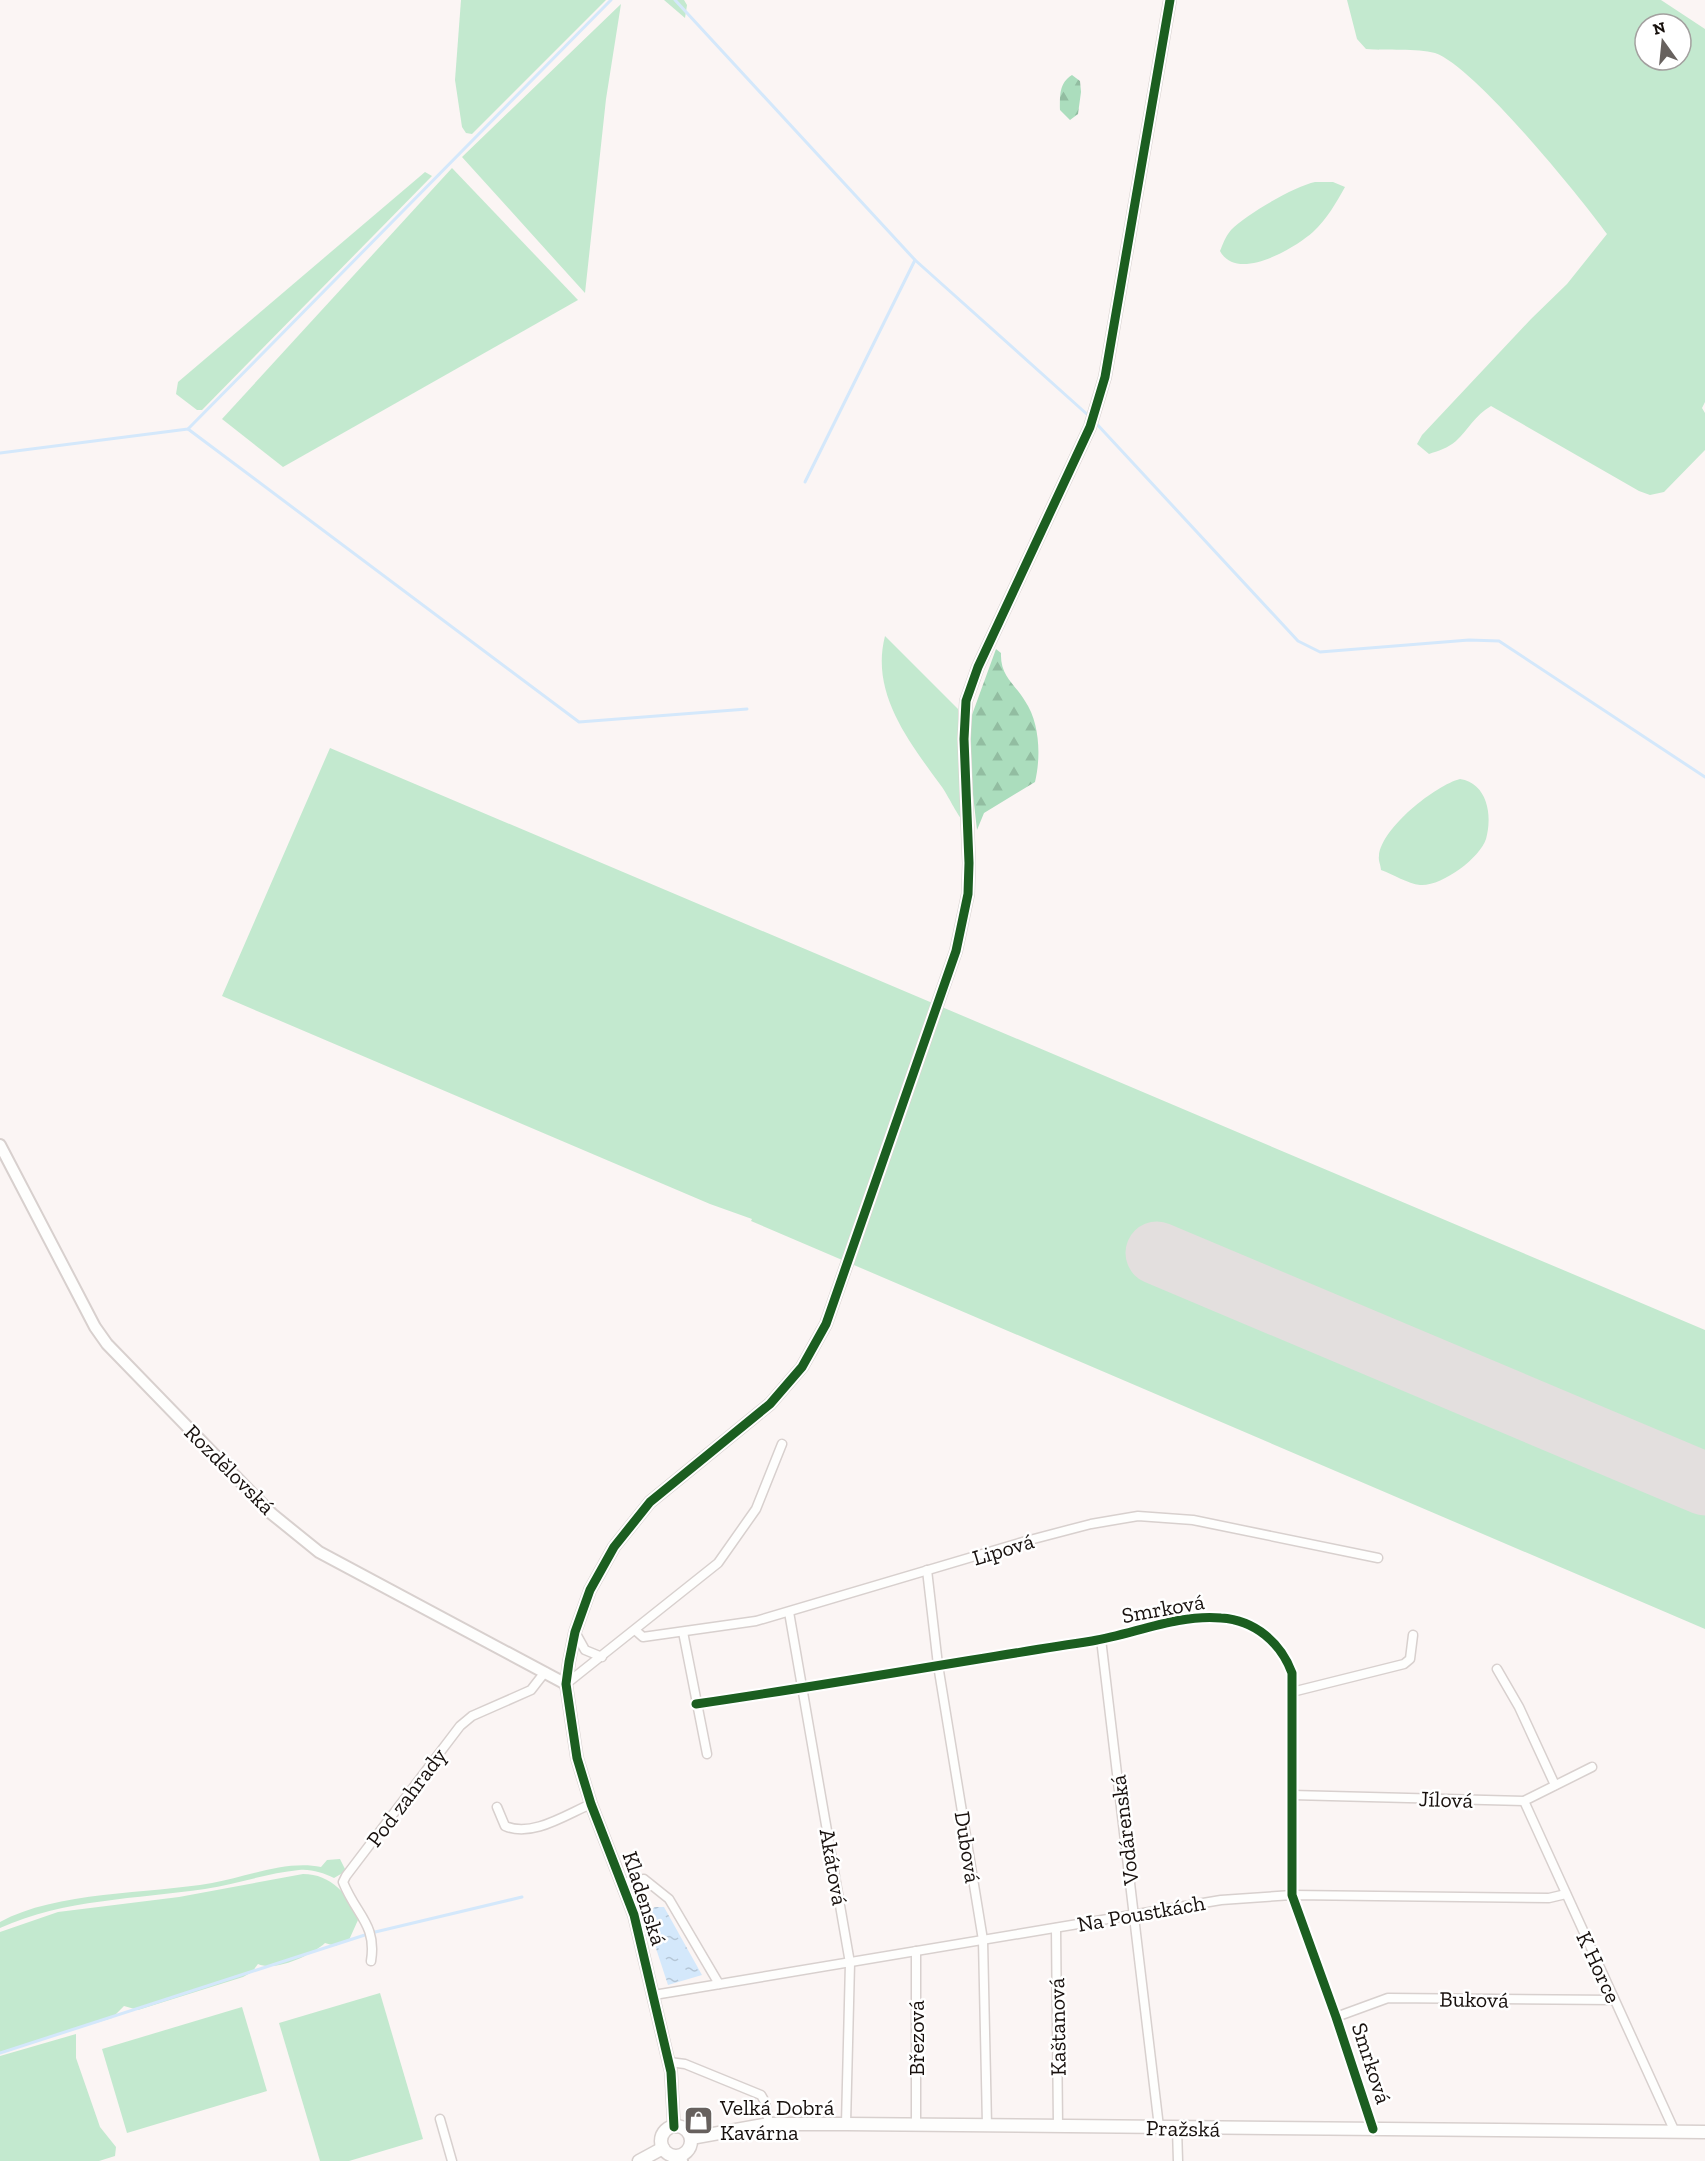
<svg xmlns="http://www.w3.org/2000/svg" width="1705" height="2161" font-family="'Zilla Slab',serif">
	<defs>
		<pattern id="forest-firs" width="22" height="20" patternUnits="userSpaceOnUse" patternTransform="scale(1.5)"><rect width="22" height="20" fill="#abddbd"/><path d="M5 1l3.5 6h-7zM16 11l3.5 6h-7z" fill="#92bda1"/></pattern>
		<pattern id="water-ripples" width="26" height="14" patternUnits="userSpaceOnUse" patternTransform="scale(1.5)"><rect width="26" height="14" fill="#d4e8fb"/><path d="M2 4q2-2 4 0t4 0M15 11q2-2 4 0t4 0" fill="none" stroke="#b5c6d6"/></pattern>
	</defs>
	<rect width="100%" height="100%" fill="#fbf5f4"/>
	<!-- green -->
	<g fill="#c3e9cf" fill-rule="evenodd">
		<path d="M461,0H606L472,134L466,133L462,127L455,80Z"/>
		<path d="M664,0H684L687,5L685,18Z"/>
		<path d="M1347,0H1661L1705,29V402L1702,408L1705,413V450L1664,492L1650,495L1639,491L1491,406C1475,415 1468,430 1456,441C1448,448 1438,451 1429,454L1417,444L1422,435L1531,319L1567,284L1607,234C1580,197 1474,66 1435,53C1417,48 1386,51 1366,49L1357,39ZM1645,24H1681V60H1645Z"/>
		<path d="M621,4L606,99L585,293L462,157Z"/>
		<path d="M452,168L578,300L283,467L222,419Z"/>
		<path d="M425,172L432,176L202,410H197L176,394L178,382Z"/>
		<path d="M1315,182H1333L1345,187C1336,203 1327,219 1313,232C1295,248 1237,283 1220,251C1223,244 1225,237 1231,230C1245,215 1295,186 1315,182Z"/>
		<path d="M885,636L958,709L961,818C958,816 947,794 942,787C910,743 870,694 885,636Z"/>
		<path d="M330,748L1705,1330V1629L751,1221L752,1219L710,1204L222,996Z"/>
		<path d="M1460,779C1487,783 1493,815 1486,839C1480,858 1441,887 1420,885C1408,884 1393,874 1381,870C1381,866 1378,860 1379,856C1381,828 1436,785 1460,779Z"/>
		<path d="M340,1859L346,1871L334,1878C323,1873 312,1869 299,1870C268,1873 237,1884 205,1889C137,1899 64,1899 0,1928V1922C56,1891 149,1894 212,1883C246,1877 286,1860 321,1867L327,1860Z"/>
		<path d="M303,1874C331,1874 350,1895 358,1920L349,1940L335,1946L325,1943C312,1955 276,1972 258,1964L252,1972L243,1977L138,2010L124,2006L112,2018L0,2052V1932L58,1912L179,1897Z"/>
		<path d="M380,1993L423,2139L349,2161H320L279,2023Z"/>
		<path d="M242,2007L267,2091L127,2133L102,2049Z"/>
		<path d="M76,2034V2058L100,2127L116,2147L115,2156L99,2161H0V2056Z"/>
	</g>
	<!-- forest -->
	<g fill="url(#forest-firs)">
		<path d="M1072,75L1080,81L1081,92L1078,114L1070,120L1060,110C1060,95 1059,83 1072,75Z"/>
		<path d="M996,649L1001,653C1000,676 1014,683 1025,701C1040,723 1041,757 1035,782L984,813L977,830L968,751L969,723Z"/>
	</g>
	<!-- water -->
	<path fill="url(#water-ripples)" d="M655,1907H664L702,1975L668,1985L646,1918L648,1912Z"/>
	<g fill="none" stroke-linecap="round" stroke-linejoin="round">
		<!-- stream -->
		<g stroke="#d4e8fb" stroke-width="3">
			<path d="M675,0L915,260L1089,416"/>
			<path d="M1094,421L1298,641L1320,652L1469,640L1499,641L1705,777"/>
			<path d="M188,429L579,722L747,709"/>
			<path d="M0,453L188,429L611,0"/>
			<path d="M805,482L915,260"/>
			<path d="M0,2053L371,1933L522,1897"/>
		</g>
		<!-- runway -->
		<path stroke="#e3dfde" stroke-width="63" d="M1157,1253L1705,1484"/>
		<defs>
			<g id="minor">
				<path d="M927,1570L938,1665L983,1940L987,2125"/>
				<path d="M789,1612L850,1963L846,2124"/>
				<path d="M635,1630L643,1637L756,1621L1026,1541L1091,1524L1138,1516L1193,1520L1378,1558"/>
				<path d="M575,1632L585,1650L602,1657"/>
				<path d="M683,1632L707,1754"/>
				<path d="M1101,1639L1159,2127"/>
				<path d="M1497,1669L1519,1707L1555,1785"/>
				<path d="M566,1684L718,1563L756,1509L782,1444"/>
				<path d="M1292,1692L1404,1664L1410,1659L1413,1635"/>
				<path d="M696,1704C828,1685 960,1661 1092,1641C1134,1634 1178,1614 1221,1618C1255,1620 1281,1643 1292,1673V1895L1336,2017L1373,2129"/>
				<path d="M1292,1795L1524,1801L1592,1767"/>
				<path d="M1524,1801L1675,2132"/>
				<path d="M497,1807L505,1826C532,1838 567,1814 591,1804"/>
				<path d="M622,1883L644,1879L669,1899L719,1984"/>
				<path d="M1056,1928L1058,2126"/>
				<path d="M916,1951V2124"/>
				<path d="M371,1961C377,1924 356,1915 343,1882L346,1876L460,1726L472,1716L531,1690L545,1672"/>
				<path d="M654,1995L1221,1900L1292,1895L1549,1898L1566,1894"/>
				<path d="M1336,2017L1388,1998L1614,2000"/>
				<path d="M669,2062L685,2064L761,2095L765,2102L769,2124"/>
				<path d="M440,2119L452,2161"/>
				<path d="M1177,2128L1178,2161"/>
			</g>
			<g id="tertiary">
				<path d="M0,1145L95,1327L107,1344L272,1514L319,1552L566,1684"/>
				<path d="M674,2127L671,2072L634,1915L591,1804L577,1758L566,1684L569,1662L575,1632L590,1590L614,1547L650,1502L770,1404L802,1367L826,1324L956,951L968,894L969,863L964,739L966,701L978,667L1090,427L1105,377L1170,0"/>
				<path d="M680,2156L682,2161"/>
			</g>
			<g id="secondary">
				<circle cx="676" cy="2141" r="15"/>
				<path d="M691,2138L769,2124H846L1705,2132"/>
				<path d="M639,2161L663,2148"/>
			</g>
		</defs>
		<!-- minor casing -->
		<use href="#minor" stroke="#d8d0ce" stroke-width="11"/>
		<!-- tertiary casing -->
		<use href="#tertiary" stroke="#d8d0ce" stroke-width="14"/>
		<!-- secondary casing -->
		<use href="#secondary" stroke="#d8d0ce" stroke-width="15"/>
		<!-- minor -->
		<use href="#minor" stroke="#fefefd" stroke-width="8"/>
		<!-- tertiary -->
		<use href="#tertiary" stroke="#fefefd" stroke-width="10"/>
		<!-- secondary -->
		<use href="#secondary" stroke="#fefefd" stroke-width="12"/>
		<defs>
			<g id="cycleway">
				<path d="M696,1704C828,1685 960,1661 1092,1641C1134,1634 1178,1614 1221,1618C1255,1620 1281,1643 1292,1673V1895L1336,2017L1373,2129"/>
				<path d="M674,2127L671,2072L634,1915L591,1804L577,1758L566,1684L569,1662L575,1632L590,1590L614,1547L650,1502L770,1404L802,1367L826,1324L956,951L968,894L969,863L964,739L966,701L978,667L1090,427L1105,377L1170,0"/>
			</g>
		</defs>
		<!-- cycleway casing -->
		<use href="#cycleway" stroke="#fff" stroke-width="13"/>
		<!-- cycleway -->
		<use href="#cycleway" stroke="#1b5e20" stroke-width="9"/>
	</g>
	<!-- icons -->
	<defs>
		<symbol id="shop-square" viewBox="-11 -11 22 22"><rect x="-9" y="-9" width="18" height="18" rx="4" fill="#67615e" stroke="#fff"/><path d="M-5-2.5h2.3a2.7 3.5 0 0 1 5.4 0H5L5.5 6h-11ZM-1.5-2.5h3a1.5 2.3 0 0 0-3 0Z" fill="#fff"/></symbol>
	</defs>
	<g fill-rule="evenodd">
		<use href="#shop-square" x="682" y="2104" width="33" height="33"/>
	</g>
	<g text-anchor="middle" stroke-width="5" stroke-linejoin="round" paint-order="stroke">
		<!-- street labels -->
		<g font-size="22" fill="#18110e" stroke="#fff">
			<text transform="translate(230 1469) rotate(45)" y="8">Rozdělovská</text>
			<text transform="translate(1003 1549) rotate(-17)" y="8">Lipová</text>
			<text transform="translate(1163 1608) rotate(-10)" y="8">Smrková</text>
			<text transform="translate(406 1797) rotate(-53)" y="8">Pod zahrady</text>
			<text transform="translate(1446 1799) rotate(2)" y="8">Jílová</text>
			<text transform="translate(1124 1830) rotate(-97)" y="8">Vodárenská</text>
			<text transform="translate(968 1847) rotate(81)" y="8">Dubová</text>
			<text transform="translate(834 1867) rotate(80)" y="8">Akátová</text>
			<text transform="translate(645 1898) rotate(72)" y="8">Kladenská</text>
			<text transform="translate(1141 1913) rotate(-10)" y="8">Na Poustkách</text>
			<text transform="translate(1599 1967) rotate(65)" y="8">K Horce</text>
			<text transform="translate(1474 1999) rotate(1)" y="8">Buková</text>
			<text transform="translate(1057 2027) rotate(-91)" y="8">Kaštanová</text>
			<text transform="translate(916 2038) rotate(-90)" y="8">Březová</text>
			<text transform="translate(1372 2063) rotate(72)" y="8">Smrková</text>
			<text transform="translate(1183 2128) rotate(1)" y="8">Pražská</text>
		</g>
		<!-- poi labels -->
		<g font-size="22" fill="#18110e" stroke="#fff" text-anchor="start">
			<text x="720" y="2115">Velká Dobrá<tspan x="720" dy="25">Kavárna</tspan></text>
		</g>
	</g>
	<!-- north arrow -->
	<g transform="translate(1663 42) rotate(345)"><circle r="28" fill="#ffffff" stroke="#a3a09f" stroke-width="1.5"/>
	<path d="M0-4.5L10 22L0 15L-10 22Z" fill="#67615e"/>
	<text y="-9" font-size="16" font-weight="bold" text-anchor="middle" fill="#18110e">N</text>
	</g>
</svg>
